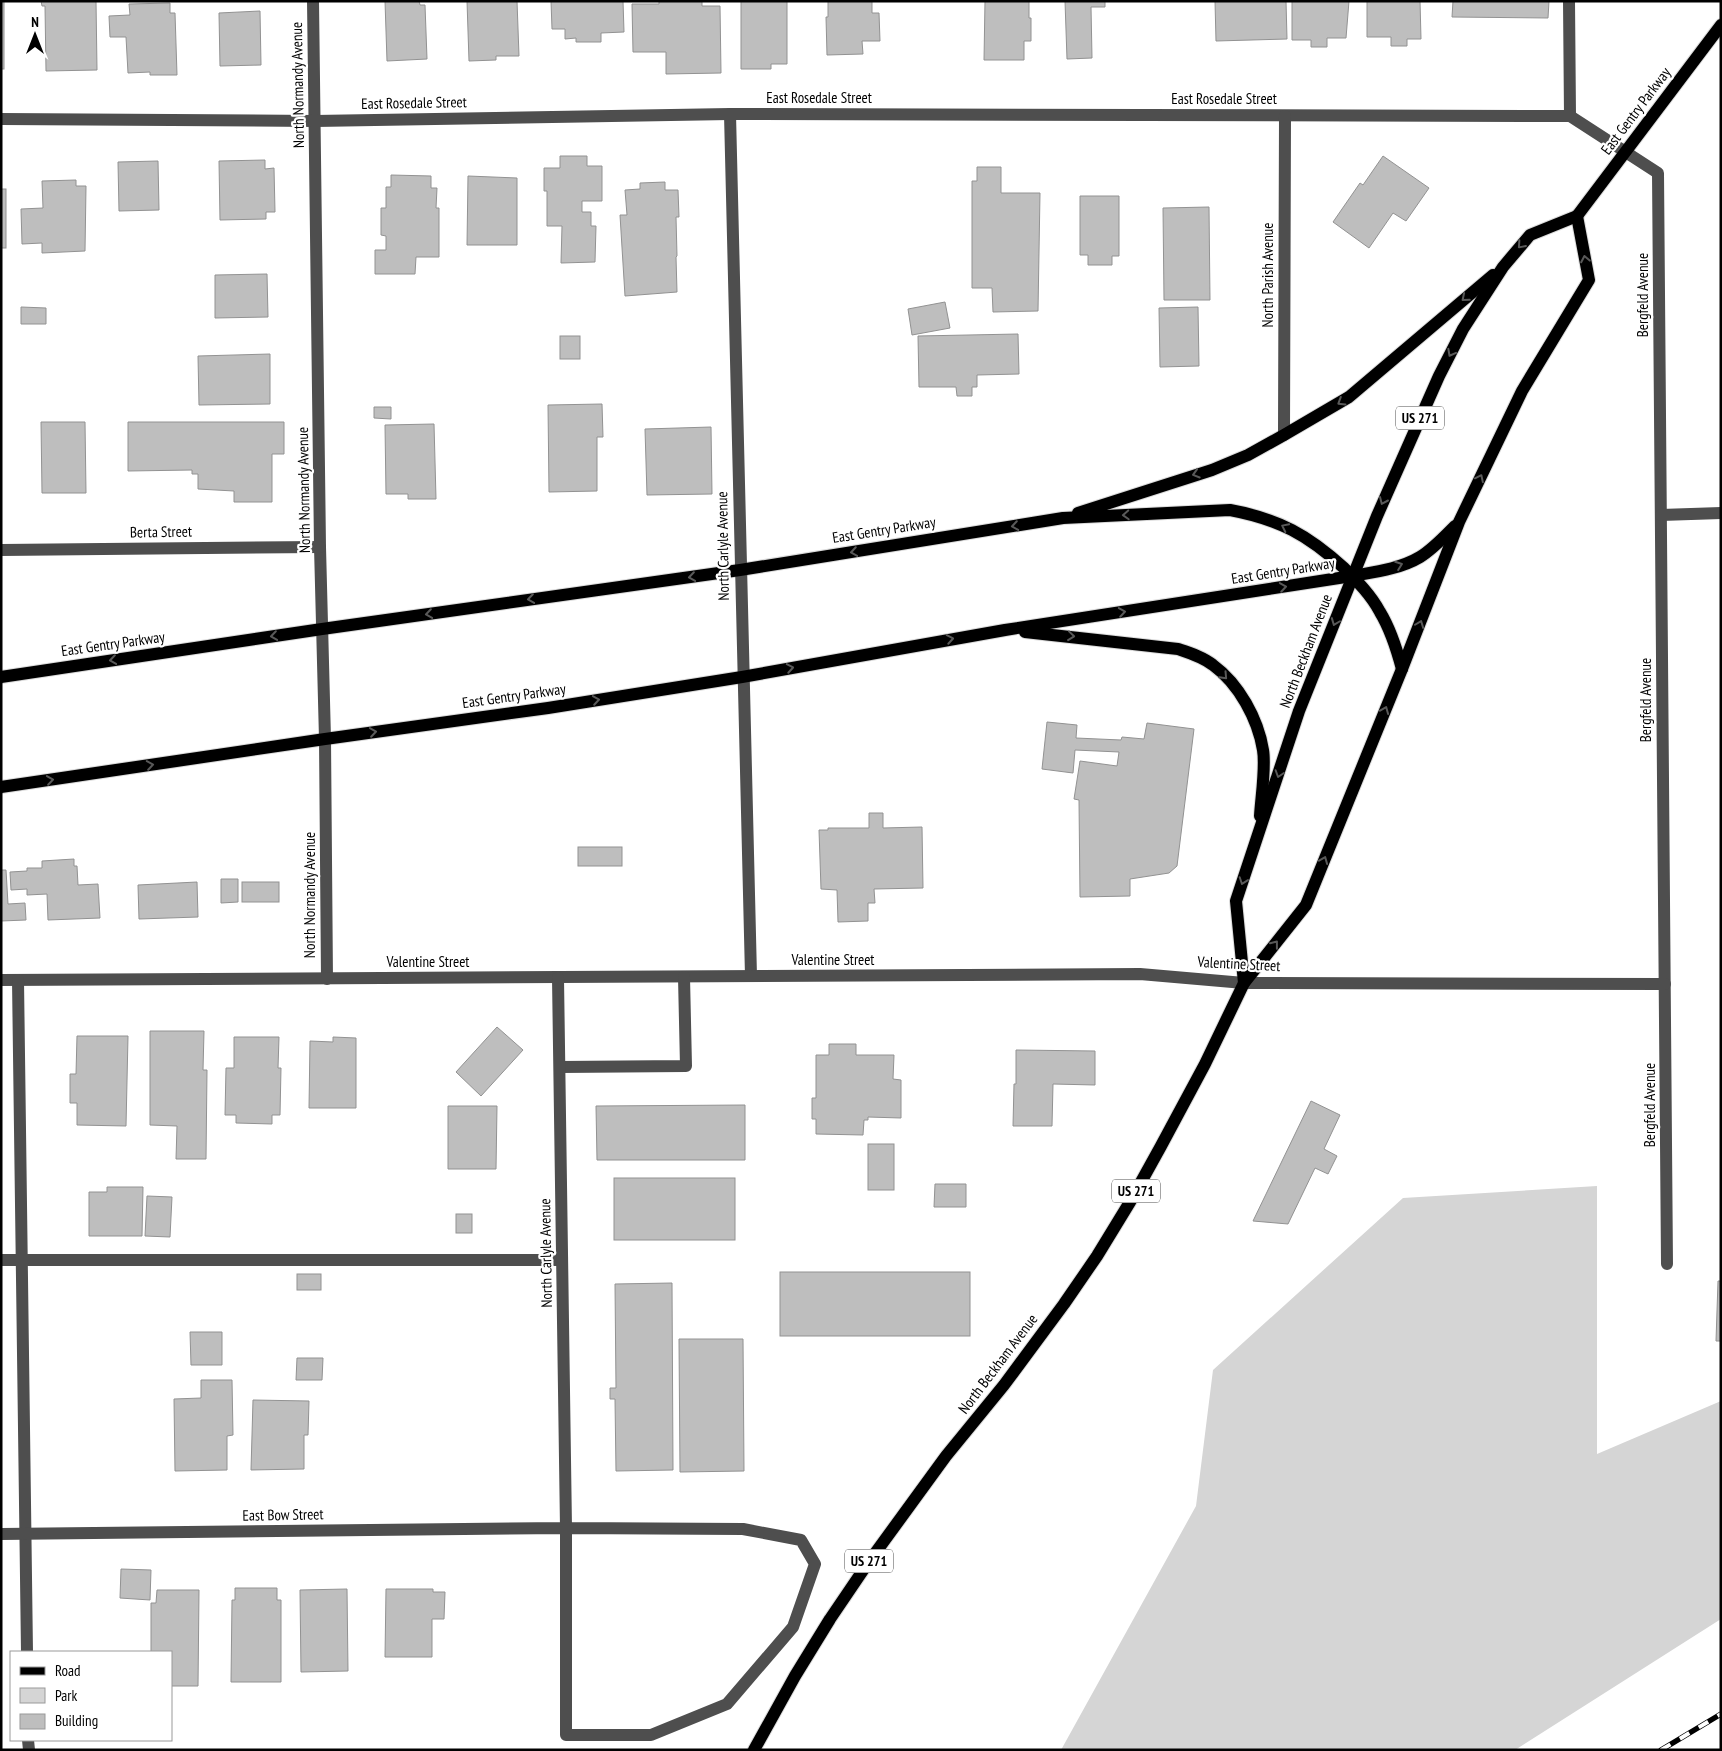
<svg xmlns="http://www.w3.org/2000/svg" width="1722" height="1751" font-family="'PT Sans Narrow',sans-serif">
	<rect width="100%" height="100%" fill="#fff"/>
	<!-- green -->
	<path fill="#d5d5d5" d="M1597,1186V1454L1721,1401V1619L1515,1750H1061L1196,1506L1213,1370L1403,1198Z"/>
	<!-- building -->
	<g fill="#bebebe" stroke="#929292">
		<rect x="1" y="1" width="3" height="68"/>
		<path d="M41,1H96L97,70L46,71L45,6H42Z"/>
		<path d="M385,1H419L420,5H425L427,59L387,61Z"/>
		<path d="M467,1H517L519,56H496V60L469,61Z"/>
		<path d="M551,1H623L624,32L601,33V42H576V38L565,39V29H552Z"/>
		<path d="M659,1H702V6H720L721,73L666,74V52H633L632,4H659Z"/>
		<path d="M741,1H787V64H771V69H741Z"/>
		<path d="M828,1H872V13H879L880,41H862L863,54L827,55L826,17H828Z"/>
		<path d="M985,1H1029V18H1031V41H1024V60H984Z"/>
		<path d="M1065,1H1105V7H1091L1092,58L1067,59Z"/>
		<path d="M1215,1H1286L1287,39L1216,41Z"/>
		<path d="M1292,1H1349L1346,38H1327V47H1311V40H1292Z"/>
		<path d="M1367,1H1420L1421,39H1407V46H1391V37H1367Z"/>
		<path d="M1453,1H1549L1548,18L1452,17Z"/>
		<path d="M170,3V13H175L177,75H150V72L128,73L126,37H110L109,16L130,15L129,4Z"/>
		<path d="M260,11L261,65L220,66L219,13Z"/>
		<path d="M560,156H587V166H602V201H582V212H591V226H596L595,262L561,263L562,226H547V191H544V168H560Z"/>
		<path d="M1383,156L1429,188L1406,221L1393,213L1369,248L1333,222L1360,183L1363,185Z"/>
		<path d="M265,160V169L274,168L275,212H266V219L220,220L219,161Z"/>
		<path d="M158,161L159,210L119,211L118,162Z"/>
		<path d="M977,167H1001V193H1040L1038,311L993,312L992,288H972V181H977Z"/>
		<path d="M391,175L431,176V188H437L436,208H439V257H416L415,274H375V250H386V236L381,235V208H386V187H391Z"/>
		<path d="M468,176L517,178V245H467Z"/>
		<path d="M76,180V186H86L85,251L42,253V243L22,244L21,209L43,208L42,181Z"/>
		<path d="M665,182V190H678L679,217H676L677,256L676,257L677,292L625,296L620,215H627L625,190L640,189V183Z"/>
		<rect x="1" y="189" width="5" height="59"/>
		<path d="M1080,196H1119V256H1112V265H1088V255H1080Z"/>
		<path d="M1209,207L1210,300H1164L1163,208Z"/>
		<path d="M267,274L268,317L215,318V275Z"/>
		<path d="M945,302L950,328L912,335L908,309Z"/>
		<path d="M21,307L46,308V324H21Z"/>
		<path d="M1198,307L1199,366L1160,367L1159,308Z"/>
		<path d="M1018,334L1019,374L977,375V387H972V396H957L956,387H919L918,336Z"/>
		<rect x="560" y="336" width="20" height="23"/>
		<path d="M270,354V404L199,405L198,356Z"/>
		<path d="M602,404L603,437H597V491L549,492L548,405Z"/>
		<path d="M374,407H391V419L374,418Z"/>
		<path d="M41,422H85L86,493H42Z"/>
		<path d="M128,422H284V454H272V502H234V491L198,489V474H192V470L128,471Z"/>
		<path d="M434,424L436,499H408V494H386L385,425Z"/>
		<path d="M711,427L712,494L647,495L645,429Z"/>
		<path d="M1047,722L1077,725L1076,738L1121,740L1122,737L1144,739L1147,723L1194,729L1177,866L1169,873L1130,879V896L1080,897L1079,800L1074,799L1080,761L1117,766L1119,752L1075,750L1073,773L1042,769Z"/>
		<path d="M869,813H883V828L922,827L923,888L874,889L875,903H868V921L838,922L837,890L821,889L819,830H828V828H869Z"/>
		<rect x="578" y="847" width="44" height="19"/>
		<path d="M74,859V866H77L78,885L98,884L100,918L48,920L47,894L27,895V889L11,890L10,872L27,871V868H42V861Z"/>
		<path d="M1,870H6L8,904L25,903L26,920L1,921Z"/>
		<path d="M221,879H238V902L221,903Z"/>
		<path d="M197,882L198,917L139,919L138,885Z"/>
		<rect x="242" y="882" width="37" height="20"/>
		<path d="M497,1027L523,1050L481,1096L456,1072Z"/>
		<path d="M150,1031H204L203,1070H207L206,1159H176L177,1126L150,1125Z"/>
		<path d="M77,1036H128L126,1126L77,1125V1103H70V1074H76Z"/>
		<path d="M234,1037H279L278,1068H281L280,1115H272V1124L236,1123V1115H225L226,1068H234Z"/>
		<path d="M333,1037L356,1038V1108H309L310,1041L333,1042Z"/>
		<path d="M829,1044H856V1055H894L893,1079L901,1080V1118L868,1117V1120H864L863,1135L816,1134V1119H812V1098H816V1055H829Z"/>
		<path d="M1016,1050L1095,1051V1085L1053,1084L1052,1126H1013L1014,1084H1016Z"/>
		<path d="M1311,1101L1340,1115L1324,1149L1337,1156L1328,1174L1315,1168L1288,1224L1253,1221Z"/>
		<path d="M745,1105V1160H597L596,1106Z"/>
		<path d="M448,1106H497L496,1169H448Z"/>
		<rect x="868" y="1144" width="26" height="46"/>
		<rect x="614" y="1178" width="121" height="62"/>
		<path d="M935,1184H966V1207H934Z"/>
		<path d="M107,1187H143L142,1236H89V1192H107Z"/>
		<path d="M147,1196L172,1197L170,1237L145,1236Z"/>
		<rect x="456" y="1214" width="16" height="19"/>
		<rect x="780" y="1272" width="190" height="64"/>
		<rect x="297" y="1274" width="24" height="16"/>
		<path d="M1718,1281H1721V1341H1716Z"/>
		<path d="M672,1283L673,1470L616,1471L615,1399H610V1388H616L615,1284Z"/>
		<path d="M190,1332H222V1365H191Z"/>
		<path d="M679,1339H743L744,1471L680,1472Z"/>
		<path d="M297,1358H323L322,1380H296Z"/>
		<path d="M201,1380H232L233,1435L227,1436V1470L175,1471L174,1399L201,1398Z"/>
		<path d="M253,1400L309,1401L308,1435H304V1469L251,1470Z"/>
		<path d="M121,1569L151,1570L150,1600L120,1598Z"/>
		<path d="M235,1588H277V1600H281V1682H231L232,1600H235Z"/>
		<path d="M347,1589L348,1671L301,1672L300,1590Z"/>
		<path d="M386,1589H433V1592H445L444,1619H432V1657H385Z"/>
		<path d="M157,1590H199L198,1686H171V1652H151V1603H156Z"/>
	</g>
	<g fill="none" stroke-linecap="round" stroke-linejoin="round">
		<defs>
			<g id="major">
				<path d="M1078,513L1212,470L1248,455L1284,435L1349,397L1493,275"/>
				<path d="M1025,632L1178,649C1190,653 1203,657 1213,665C1239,684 1258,719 1263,750C1266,767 1261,798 1260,816"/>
				<path d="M1,677L322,629L740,570L1063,518L1230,510C1279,519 1308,535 1344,568C1358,582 1371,595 1380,612C1391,630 1397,650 1402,669"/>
				<path d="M1,787L325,739L548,708L742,677L1005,630L1352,576C1374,572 1400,569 1420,557C1433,549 1444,537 1455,526"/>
				<path d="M1244,983L1236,901L1299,711L1377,516L1439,376L1463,329L1503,267L1530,235L1577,216L1721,25"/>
				<path d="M754,1750L795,1676L830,1619L868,1563L946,1456L1004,1385L1064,1304L1097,1256L1130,1202L1161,1146L1205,1064L1244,983L1306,905L1402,669L1459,522L1522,391L1589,280L1577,216"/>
			</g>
		</defs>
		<!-- major casing -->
		<use href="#major" stroke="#dbdbdb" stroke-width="14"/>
		<!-- minor -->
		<g stroke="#4e4e4e" stroke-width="12">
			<path d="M313,1L320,547L325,739L327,979"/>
			<path d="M1569,1L1570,116"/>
			<path d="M730,114L751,976"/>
			<path d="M1,119L315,121L730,114L1570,116L1658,173L1667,1264"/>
			<path d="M1284,435L1285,116"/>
			<path d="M1661,515L1721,513"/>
			<path d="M1,550L320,547"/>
			<path d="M1,980L1140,974L1244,983L1665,984"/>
			<path d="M18,980L27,1652"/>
			<path d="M560,1067L686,1066L684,977"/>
			<path d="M1,1260H562"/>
			<path d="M1,1534L566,1528L743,1529L801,1540L815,1564L793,1627L727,1704L651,1735H566V1528L558,978"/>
			<path d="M28,1740L29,1750"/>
		</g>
		<!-- major -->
		<use href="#major" stroke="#000" stroke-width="12"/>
		<defs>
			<path id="rail" d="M1661,1750L1721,1714"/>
		</defs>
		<!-- rail casing -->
		<use href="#rail" stroke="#000" stroke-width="5.5"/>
		<!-- rail -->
		<use href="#rail" stroke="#fff" stroke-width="4" stroke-dasharray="11" stroke-linecap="butt"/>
	</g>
	<!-- one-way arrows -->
	<defs><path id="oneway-chevron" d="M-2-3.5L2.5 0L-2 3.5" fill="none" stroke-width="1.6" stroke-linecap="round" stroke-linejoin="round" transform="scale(1.25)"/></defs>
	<g stroke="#595959">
		<use href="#oneway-chevron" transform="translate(1521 245) rotate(131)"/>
		<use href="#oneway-chevron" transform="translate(1585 259) rotate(-101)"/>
		<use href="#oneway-chevron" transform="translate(1465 298) rotate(140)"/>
		<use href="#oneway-chevron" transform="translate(1451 353) rotate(118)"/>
		<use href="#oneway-chevron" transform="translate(1341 402) rotate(148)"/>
		<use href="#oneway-chevron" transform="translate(1196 474) rotate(163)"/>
		<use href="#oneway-chevron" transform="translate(1480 478) rotate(-64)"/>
		<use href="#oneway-chevron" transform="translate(1383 501) rotate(114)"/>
		<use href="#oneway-chevron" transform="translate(1126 515) rotate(177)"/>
		<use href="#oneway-chevron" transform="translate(1015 526) rotate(171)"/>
		<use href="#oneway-chevron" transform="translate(1285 527) rotate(-154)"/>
		<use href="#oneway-chevron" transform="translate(854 552) rotate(171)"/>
		<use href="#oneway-chevron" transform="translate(1399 565) rotate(-20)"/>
		<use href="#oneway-chevron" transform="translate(692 577) rotate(172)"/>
		<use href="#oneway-chevron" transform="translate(1283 587) rotate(-9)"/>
		<use href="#oneway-chevron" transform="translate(531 599) rotate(172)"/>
		<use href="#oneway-chevron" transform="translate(1122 612) rotate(-9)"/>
		<use href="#oneway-chevron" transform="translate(429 614) rotate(172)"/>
		<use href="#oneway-chevron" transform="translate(1335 622) rotate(111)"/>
		<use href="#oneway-chevron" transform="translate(1420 624) rotate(-69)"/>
		<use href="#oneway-chevron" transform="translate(274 636) rotate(172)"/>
		<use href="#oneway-chevron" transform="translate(1071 636) rotate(6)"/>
		<use href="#oneway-chevron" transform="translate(950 639) rotate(-10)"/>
		<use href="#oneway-chevron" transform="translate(113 660) rotate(172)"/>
		<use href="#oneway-chevron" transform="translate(790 668) rotate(-10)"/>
		<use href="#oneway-chevron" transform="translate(1224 676) rotate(47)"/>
		<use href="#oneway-chevron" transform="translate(596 700) rotate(-9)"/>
		<use href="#oneway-chevron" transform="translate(1385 710) rotate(-68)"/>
		<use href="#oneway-chevron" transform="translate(373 732) rotate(-8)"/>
		<use href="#oneway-chevron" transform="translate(150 765) rotate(-9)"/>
		<use href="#oneway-chevron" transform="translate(1279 774) rotate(108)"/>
		<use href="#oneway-chevron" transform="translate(50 780) rotate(-8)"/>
		<use href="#oneway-chevron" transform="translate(1324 860) rotate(-68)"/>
		<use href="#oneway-chevron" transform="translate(1243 881) rotate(109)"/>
		<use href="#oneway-chevron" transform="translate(1275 944) rotate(-52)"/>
	</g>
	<g text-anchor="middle" stroke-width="4.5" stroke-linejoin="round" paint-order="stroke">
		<!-- shield labels -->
		<g fill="#fff" stroke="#4c4c4c" stroke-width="1">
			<rect x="1396" y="406.5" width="48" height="23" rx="4"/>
			<rect x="1112" y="1179.5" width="48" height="23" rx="4"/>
			<rect x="845" y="1549.5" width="48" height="23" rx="4"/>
		</g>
		<g font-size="14" font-weight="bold" fill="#000">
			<text x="1420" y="423">US 271</text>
			<text x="1136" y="1196">US 271</text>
			<text x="869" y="1566">US 271</text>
		</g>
		<!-- street labels -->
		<g font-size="15" fill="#000" stroke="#fff">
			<text transform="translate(298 85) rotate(-91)" y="5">North Normandy Avenue</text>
			<text x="819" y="103">East Rosedale Street</text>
			<text x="1224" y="104">East Rosedale Street</text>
			<text transform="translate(414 103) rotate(-1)" y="5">East Rosedale Street</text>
			<text transform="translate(1636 111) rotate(-53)" y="5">East Gentry Parkway</text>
			<text transform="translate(1268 275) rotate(-90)" y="5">North Parish Avenue</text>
			<text transform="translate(1643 295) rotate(-90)" y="5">Bergfeld Avenue</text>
			<text transform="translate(304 490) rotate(-91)" y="5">North Normandy Avenue</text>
			<text transform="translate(884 530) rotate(-9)" y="5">East Gentry Parkway</text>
			<text transform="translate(161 532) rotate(-1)" y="5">Berta Street</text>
			<text transform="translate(723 546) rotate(-91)" y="5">North Carlyle Avenue</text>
			<text transform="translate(1283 571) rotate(-9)" y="5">East Gentry Parkway</text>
			<text transform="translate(113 644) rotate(-8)" y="5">East Gentry Parkway</text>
			<text transform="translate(1306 651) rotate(-69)" y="5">North Beckham Avenue</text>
			<text transform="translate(514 696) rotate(-8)" y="5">East Gentry Parkway</text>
			<text transform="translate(1646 700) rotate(-90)" y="5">Bergfeld Avenue</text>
			<text transform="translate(310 895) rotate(-90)" y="5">North Normandy Avenue</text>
			<text x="833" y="965">Valentine Street</text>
			<text x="428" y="967">Valentine Street</text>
			<text transform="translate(1239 964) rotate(3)" y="5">Valentine Street</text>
			<text transform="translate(1650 1105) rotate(-90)" y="5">Bergfeld Avenue</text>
			<text transform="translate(546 1253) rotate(-91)" y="5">North Carlyle Avenue</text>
			<text transform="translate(998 1364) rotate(-53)" y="5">North Beckham Avenue</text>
			<text transform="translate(283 1515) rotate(-1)" y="5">East Bow Street</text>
		</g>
	</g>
	<!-- border -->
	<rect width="1722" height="1751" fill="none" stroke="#000000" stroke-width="5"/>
	<!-- legend -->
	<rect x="10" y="1651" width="162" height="90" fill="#ffffff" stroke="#999999"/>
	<rect x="20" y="1667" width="25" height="8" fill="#000000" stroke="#999999"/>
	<text x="55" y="1676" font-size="15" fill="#000000">Road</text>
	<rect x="20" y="1688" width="25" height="15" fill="#d5d5d5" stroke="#999999"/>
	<text x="55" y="1701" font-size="15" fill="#000000">Park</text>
	<rect x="20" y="1714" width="25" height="15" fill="#bebebe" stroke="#999999"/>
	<text x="55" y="1726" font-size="15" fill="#000000">Building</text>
	<!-- north arrow -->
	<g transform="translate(35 35)" stroke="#ffffff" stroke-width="4" paint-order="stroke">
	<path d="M0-4L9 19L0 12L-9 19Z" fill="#000000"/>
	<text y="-8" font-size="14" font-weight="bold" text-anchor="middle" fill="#000000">N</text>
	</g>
</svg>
